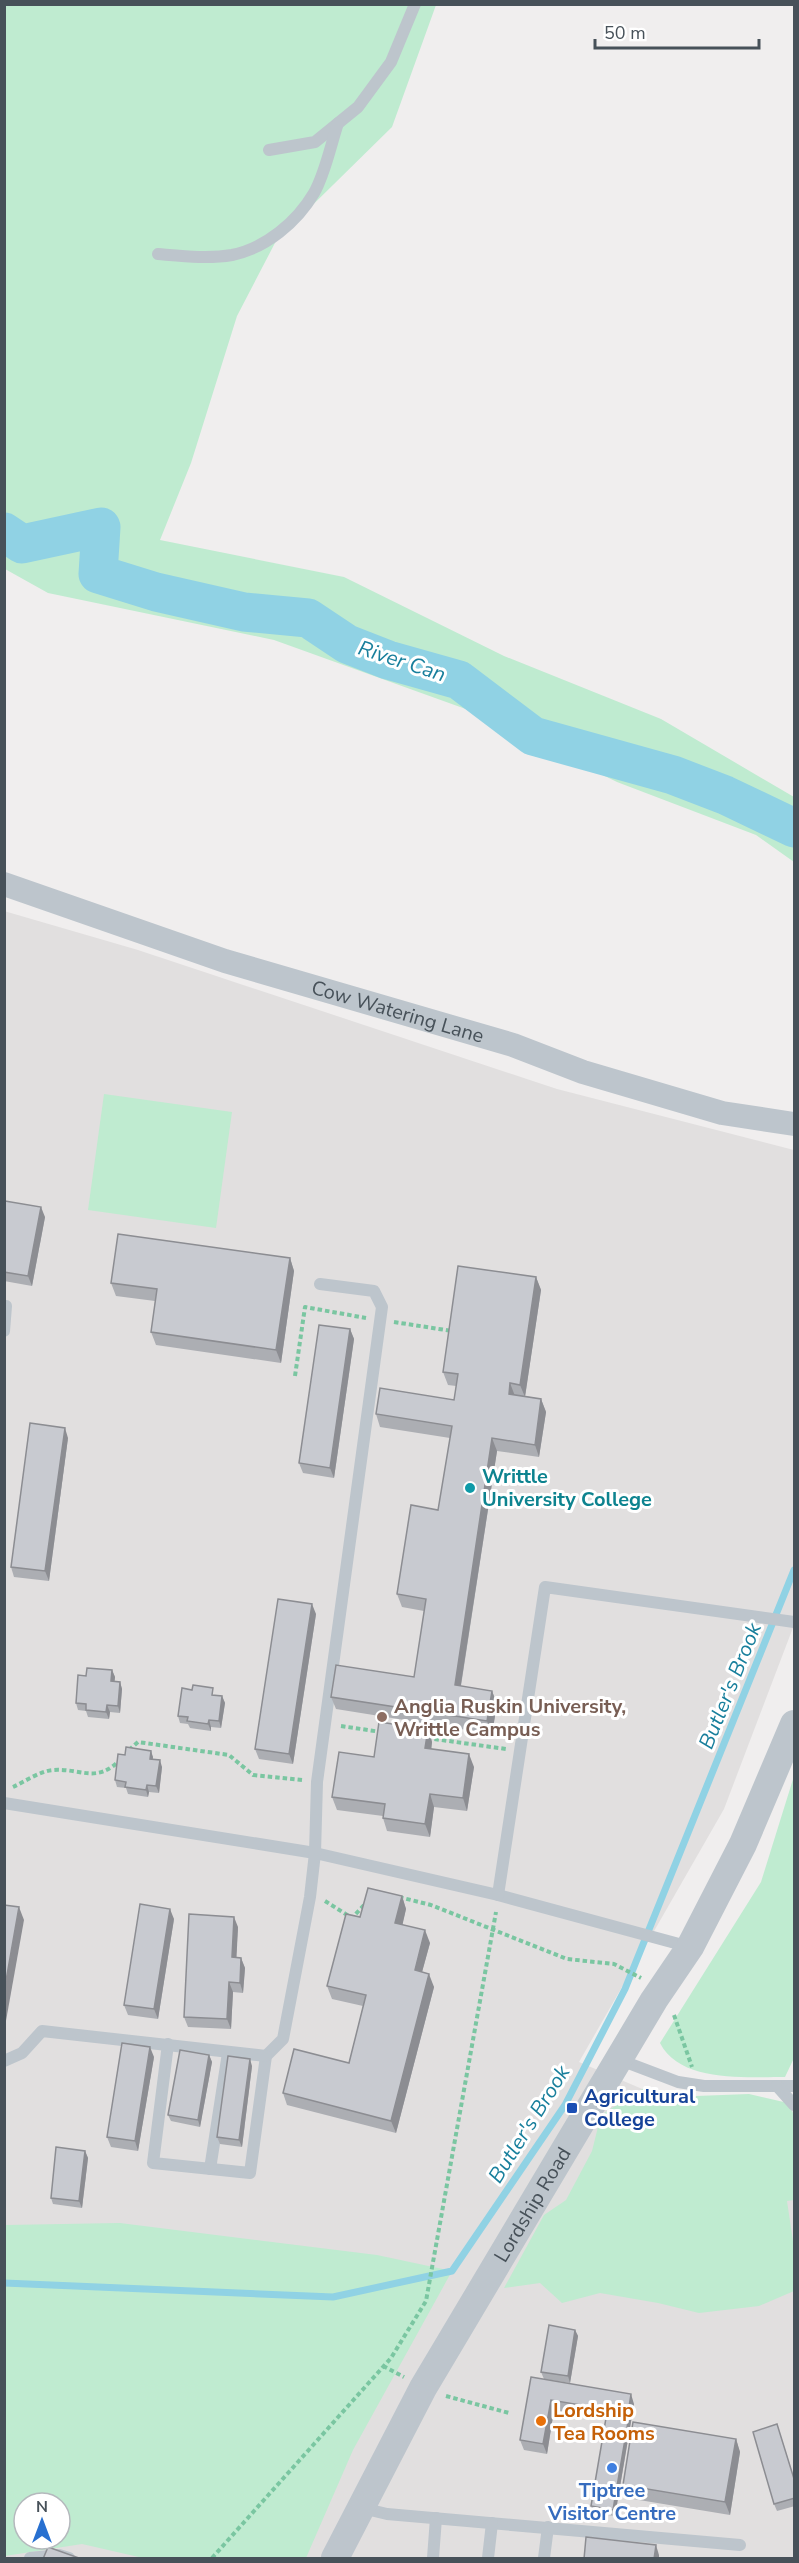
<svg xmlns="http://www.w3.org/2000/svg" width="799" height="2563" font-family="'Nunito Sans',sans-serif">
	<rect width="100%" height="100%" fill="#f0eeee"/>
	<!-- education -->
	<path fill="#e1dfdf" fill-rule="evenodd" d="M4,911L138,950L557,1089L794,1150V1625L724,1809L579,2062L668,2100L794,2105V2558H5ZM24,2503H60V2539H24Z"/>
	<!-- green -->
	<g fill="#bfebd0" fill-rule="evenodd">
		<path d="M5,5H436L392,127L276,241L237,316L191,463L160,540L344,577L504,656L661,719L794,797V862L756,835L617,782L474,712L274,640L48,593L5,569Z"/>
		<path d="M104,1094L232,1112L216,1228L88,1210Z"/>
		<path d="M794,1776V2058L785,2077C747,2077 680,2083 660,2043L761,1882Z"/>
		<path d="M644,2088L696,2096L749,2094L788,2103L794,2115V2200L787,2201L794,2248V2291L759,2306L699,2313L658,2303L600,2293L562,2303L540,2283L504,2288L544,2215L566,2200L592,2151L601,2115Z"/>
		<path d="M120,2223L377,2255L452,2271L353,2450L306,2558H143L82,2544L5,2556V2225ZM24,2503H60V2539H24Z"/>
	</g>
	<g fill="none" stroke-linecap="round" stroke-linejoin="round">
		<!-- stream -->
		<path stroke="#90d2e4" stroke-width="7" d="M4,2283L333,2297L452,2271L565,2105L625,1989L794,1570"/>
		<!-- river -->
		<path stroke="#90d2e4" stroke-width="39" d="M4,532L22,544L101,527L98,574L156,592L244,612L308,618L347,644L388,660L459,680L533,736L673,775L725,795L794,828"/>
		<!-- path -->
		<g stroke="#7ac6a1" stroke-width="4" stroke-dasharray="4.5 3" stroke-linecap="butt">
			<path d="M394,1322L452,1331"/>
			<path d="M295,1376L305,1307L366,1318"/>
			<path d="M341,1726L381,1732"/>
			<path d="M427,1738L506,1749"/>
			<path d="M129,1750L138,1742L229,1755L253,1775L302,1780"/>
			<path d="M13,1787C24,1782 40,1771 53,1770C81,1768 96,1784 120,1760"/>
			<path d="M399,1897L431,1905L567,1959L614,1964L641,1978"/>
			<path d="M325,1901L352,1918L366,1903"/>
			<path d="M674,2015L692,2067"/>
			<path d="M383,2366L404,2377"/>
			<path d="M446,2396L509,2413"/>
			<path d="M212,2558L391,2358L426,2301L496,1912"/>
		</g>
		<!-- service -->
		<g stroke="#bdc5cc" stroke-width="12">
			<path d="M269,150L315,142L358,107L391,62L415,4"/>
			<path d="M158,254C182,256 208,259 232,255C266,248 297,222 314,193C325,174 331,144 338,123"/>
			<path d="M4,1331L6,1306"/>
			<path d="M4,1803L315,1853L498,1895L690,1947"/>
			<path d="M498,1895L545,1587L794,1622"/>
			<path d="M168,2044L153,2163L250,2173L266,2056L283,2039L310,1897L315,1853L317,1782L382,1307L374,1291L320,1284"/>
			<path d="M620,2057L628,2063L678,2082L704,2086H794"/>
			<path d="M4,2061L22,2053L42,2031L266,2056"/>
			<path d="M777,2086L794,2105"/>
			<path d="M210,2169L228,2053"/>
			<path d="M362,2508L387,2514L740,2545"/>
			<path d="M30,2558L59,2555L69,2558"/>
			<path d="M433,2558L436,2518"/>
			<path d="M488,2558L492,2523"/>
			<path d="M544,2558L548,2527"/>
		</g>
		<!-- minor -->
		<path stroke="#bdc5cc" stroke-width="24" id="s1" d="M4,884L225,961L513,1045L583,1072L722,1113L794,1124"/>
		<!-- tertiary -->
		<path stroke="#bdc5cc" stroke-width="28" id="s2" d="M335,2558L423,2388L654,2000L690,1947L743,1844L794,1724"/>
	</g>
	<!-- wall -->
	<g fill="#acaeb3">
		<path d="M4,1204L45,1217L32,1286L4,1281Z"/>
		<path d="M290,1258L294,1271L281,1363L156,1345L151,1332L155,1301L116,1296L111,1283Z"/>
		<path d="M536,1277L541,1290L525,1396L541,1399L546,1412L539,1457L497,1451L461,1686L492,1691L497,1704L492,1734L336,1709L331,1697L414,1677L424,1611L402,1607L397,1594L438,1510L450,1438L380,1427L376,1414L454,1400L456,1386L448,1385L443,1372Z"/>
		<path d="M350,1329L354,1339L334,1478L303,1473L299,1463Z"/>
		<path d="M68,1438L49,1581L14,1577L11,1567Z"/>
		<path d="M316,1614L293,1764L259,1759L255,1749Z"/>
		<path d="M112,1670L115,1677L114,1681L120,1682L122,1689L120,1713L110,1712L109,1719L88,1717L86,1711L78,1710L76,1703L86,1676Z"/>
		<path d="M222,1696L225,1703L221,1728L211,1727V1731L190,1728L188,1724L180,1723L178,1716Z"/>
		<path d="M428,1729L432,1742L431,1749L474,1767L467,1811L434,1807L430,1837L387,1831L383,1818V1816L337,1810L332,1797L374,1757Z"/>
		<path d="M151,1751L153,1759L162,1767L159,1793L149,1792L148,1797L128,1794L126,1788L117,1787L115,1780L125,1755Z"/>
		<path d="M402,1896L406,1909L402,1925L430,1943L422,1972L434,1987L396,2133L287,2105L283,2093L349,2063L363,2006L332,1999L327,1986L360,1917Z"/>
		<path d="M174,1919L158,2019L128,2015L124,2005Z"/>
		<path d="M238,1927L236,1957L241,1958L245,1968L243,1993L233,1992L231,2029L188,2027L184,2017Z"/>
		<path d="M209,2055L212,2062L200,2127L171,2121L168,2115Z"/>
		<path d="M154,2057L138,2151L111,2147L107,2137Z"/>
		<path d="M252,2066L242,2147L220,2144L217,2137Z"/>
		<path d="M85,2151L88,2158L82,2208L53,2204L51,2198Z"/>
		<path d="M575,2330L578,2336L570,2383L544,2379L541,2372Z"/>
		<path d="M531,2377L634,2404L615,2516L593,2513L591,2506L606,2419L554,2410L547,2454L524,2450L520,2440Z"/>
		<path d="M777,2424L795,2481V2506L777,2511L774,2504Z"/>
		<path d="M736,2439L740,2452L730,2515L627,2498L623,2485Z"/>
	</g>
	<!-- shaded-wall -->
	<g fill="#8c8d92">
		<path d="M41,1207L45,1217L32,1286L28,1276Z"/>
		<path d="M290,1258L294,1271L281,1363L276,1350Z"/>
		<path d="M536,1277L541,1290L525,1397L520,1385Z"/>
		<path d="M350,1329L354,1339L334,1478L330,1468Z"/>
		<path d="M510,1383L515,1396L509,1394Z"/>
		<path d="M541,1399L546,1412L539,1457L535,1445Z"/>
		<path d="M65,1428L68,1438L49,1581L45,1571Z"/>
		<path d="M492,1438L497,1451L459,1697L455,1685Z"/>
		<path d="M312,1604L316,1614L293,1764L289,1754Z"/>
		<path d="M112,1670L115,1677L114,1688L111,1681Z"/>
		<path d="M120,1682L122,1689L120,1713L118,1706Z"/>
		<path d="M492,1691L497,1704L492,1734L487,1721Z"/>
		<path d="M222,1696L225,1703L221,1728L219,1721Z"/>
		<path d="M107,1705L110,1712L109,1719L106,1712Z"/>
		<path d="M209,1720L211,1727V1731L208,1724Z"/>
		<path d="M428,1729L432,1742L430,1761L425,1748Z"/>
		<path d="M151,1751L153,1757L152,1765L150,1759Z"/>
		<path d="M469,1754L474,1767L467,1811L463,1798Z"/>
		<path d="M160,1760L162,1767L159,1793L156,1786Z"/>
		<path d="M147,1785L149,1792L148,1797L146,1790Z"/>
		<path d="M430,1794L434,1807L430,1837L425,1824Z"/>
		<path d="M402,1896L406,1909L400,1936L395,1923Z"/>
		<path d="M19,1907L24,1920L4,2032V1992Z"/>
		<path d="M170,1909L174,1919L158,2019L154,2009Z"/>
		<path d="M234,1917L238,1927L236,1967L232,1957Z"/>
		<path d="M425,1930L430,1943L419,1983L415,1970Z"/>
		<path d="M241,1958L245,1968L243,1993L240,1983Z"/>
		<path d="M429,1974L434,1987L396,2133L391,2121Z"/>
		<path d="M229,1982L233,1992L231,2029L227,2019Z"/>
		<path d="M150,2047L154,2057L138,2151L135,2141Z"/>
		<path d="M209,2055L212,2062L200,2127L198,2120Z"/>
		<path d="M250,2059L252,2066L242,2147L239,2140Z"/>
		<path d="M85,2151L88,2158L82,2208L79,2201Z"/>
		<path d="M575,2330L578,2336L570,2383L568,2376Z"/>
		<path d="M631,2394L634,2404L615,2516L613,2510L629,2416L628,2413Z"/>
		<path d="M551,2400L554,2410L547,2454L543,2444Z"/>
		<path d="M736,2439L740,2452L730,2515L725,2502Z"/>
		<path d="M656,2545L659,2555V2559H654Z"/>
	</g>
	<!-- building -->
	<g fill="#c8cad0" stroke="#8c8d92" stroke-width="1.5">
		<path d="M5,1201L41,1207L28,1276L4,1272Z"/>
		<path d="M118,1234L290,1258L276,1350L151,1332L157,1289L111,1283Z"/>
		<path d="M458,1266L536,1277L520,1385L510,1383L509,1394L541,1399L535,1445L492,1438L455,1685L492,1691L487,1721L331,1697L336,1665L414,1677L426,1599L397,1594L411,1505L438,1510L452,1426L376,1414L380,1388L454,1400L458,1374L443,1372Z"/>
		<path d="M319,1325L350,1329L330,1468L299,1463Z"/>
		<path d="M30,1423L65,1428L45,1571L11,1567Z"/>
		<path d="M278,1599L312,1604L289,1754L255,1749Z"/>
		<path d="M87,1668L112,1670L111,1681L120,1682L118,1706L107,1705L106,1712L86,1710V1704L76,1703L78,1675L86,1676Z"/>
		<path d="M193,1685L213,1688L212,1695L222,1696L219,1721L209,1720L208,1724L187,1721L188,1717L178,1716L182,1688L192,1690Z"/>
		<path d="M379,1722L428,1729L425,1748L469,1754L463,1798L430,1794L425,1824L383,1818L385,1804L332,1797L339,1752L374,1757Z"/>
		<path d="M126,1747L151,1751L150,1759L160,1760L156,1786L147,1785L146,1790L125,1787L126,1782L115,1780L118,1754L125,1755Z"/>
		<path d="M368,1888L402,1896L395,1923L425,1930L415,1970L429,1974L391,2121L283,2093L294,2049L349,2063L366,1995L327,1986L346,1914L360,1917Z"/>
		<path d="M140,1904L170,1909L154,2009L124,2005Z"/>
		<path d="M4,1905L19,1907L4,1992Z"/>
		<path d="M189,1914L234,1917L232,1957L241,1958L240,1983L229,1982L227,2019L184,2017Z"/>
		<path d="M122,2043L150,2047L135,2141L107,2137Z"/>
		<path d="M180,2050L209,2055L198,2120L168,2115Z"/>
		<path d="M228,2056L250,2059L239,2140L217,2137Z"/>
		<path d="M56,2147L85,2151L79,2201L51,2198Z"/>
		<path d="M549,2325L575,2330L568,2376L541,2372Z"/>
		<path d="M531,2377L631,2394L628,2413L551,2400L543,2444L520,2440Z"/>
		<path d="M607,2412L629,2416L613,2510L591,2506Z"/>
		<path d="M633,2422L736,2439L725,2502L623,2485Z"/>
		<path d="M777,2424L795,2482V2498L774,2504L753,2432Z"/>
		<path d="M586,2537L656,2545L654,2559H584Z"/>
		<path d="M48,2547L79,2558V2559H43Z"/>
	</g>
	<!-- markers -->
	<circle fill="#0f9aa8" stroke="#fff" stroke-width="2" cx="470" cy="1488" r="6"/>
	<circle fill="#8d6e63" stroke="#fff" stroke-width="2" cx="382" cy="1717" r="6"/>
	<rect fill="#1a4fb4" stroke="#fff" stroke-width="2" x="566" y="2102" width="12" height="12" rx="3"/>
	<circle fill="#e8710a" stroke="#fff" stroke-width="2" cx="541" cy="2421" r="6"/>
	<circle fill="#3f7fe0" stroke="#fff" stroke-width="2" cx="612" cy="2468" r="6"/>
	<g text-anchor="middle" stroke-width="6" stroke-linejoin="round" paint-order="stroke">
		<!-- street labels -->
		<g font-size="20" fill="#475159" stroke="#fff">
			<text dy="7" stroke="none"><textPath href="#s1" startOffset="414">Cow Watering Lane</textPath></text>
			<text dy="7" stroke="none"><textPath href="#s2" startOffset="405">Lordship Road</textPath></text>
		</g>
		<!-- culture labels -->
		<g font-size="20" font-weight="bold" fill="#0d838f" stroke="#fff" text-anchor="start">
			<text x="482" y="1483">Writtle<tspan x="482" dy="23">University College</tspan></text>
		</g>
		<!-- education labels -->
		<g font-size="20" font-weight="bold" fill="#785e54" stroke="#fff" text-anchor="start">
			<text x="394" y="1713">Anglia Ruskin University,<tspan x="394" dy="23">Writtle Campus</tspan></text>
		</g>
		<!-- transit labels -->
		<g font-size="20" font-weight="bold" fill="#164399" stroke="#fff" text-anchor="start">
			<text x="584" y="2103">Agricultural<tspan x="584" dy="23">College</tspan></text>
		</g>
		<!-- food labels -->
		<g font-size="20" font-weight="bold" fill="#c56008" stroke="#fff" text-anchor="start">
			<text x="553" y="2417">Lordship<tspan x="553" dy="23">Tea Rooms</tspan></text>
		</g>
		<!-- shop labels -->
		<g font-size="20" font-weight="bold" fill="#366cbe" stroke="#fff">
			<text x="612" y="2497">Tiptree<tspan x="612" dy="23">Visitor Centre</tspan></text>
		</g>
		<!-- water labels -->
		<g font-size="21" font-style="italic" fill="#187f9c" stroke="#fff">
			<text transform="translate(402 661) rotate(18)" y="7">River Can</text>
			<text transform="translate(730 1686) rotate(-68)" y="7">Butler's Brook</text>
			<text transform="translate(529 2124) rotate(-58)" y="7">Butler's Brook</text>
		</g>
	</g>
	<!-- border -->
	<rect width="799" height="2563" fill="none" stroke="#475159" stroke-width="12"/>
	<!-- north arrow -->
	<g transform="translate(42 2521)"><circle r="28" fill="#ffffff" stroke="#b5b9bd" stroke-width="1.5"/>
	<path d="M0-4.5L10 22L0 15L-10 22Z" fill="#2870d0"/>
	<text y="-9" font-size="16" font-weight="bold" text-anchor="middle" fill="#475159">N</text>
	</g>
	<!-- scale -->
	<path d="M595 39v9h164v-9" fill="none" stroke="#475159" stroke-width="3"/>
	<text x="604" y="39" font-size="18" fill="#475159" stroke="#ffffff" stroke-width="4.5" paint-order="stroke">50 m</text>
</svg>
